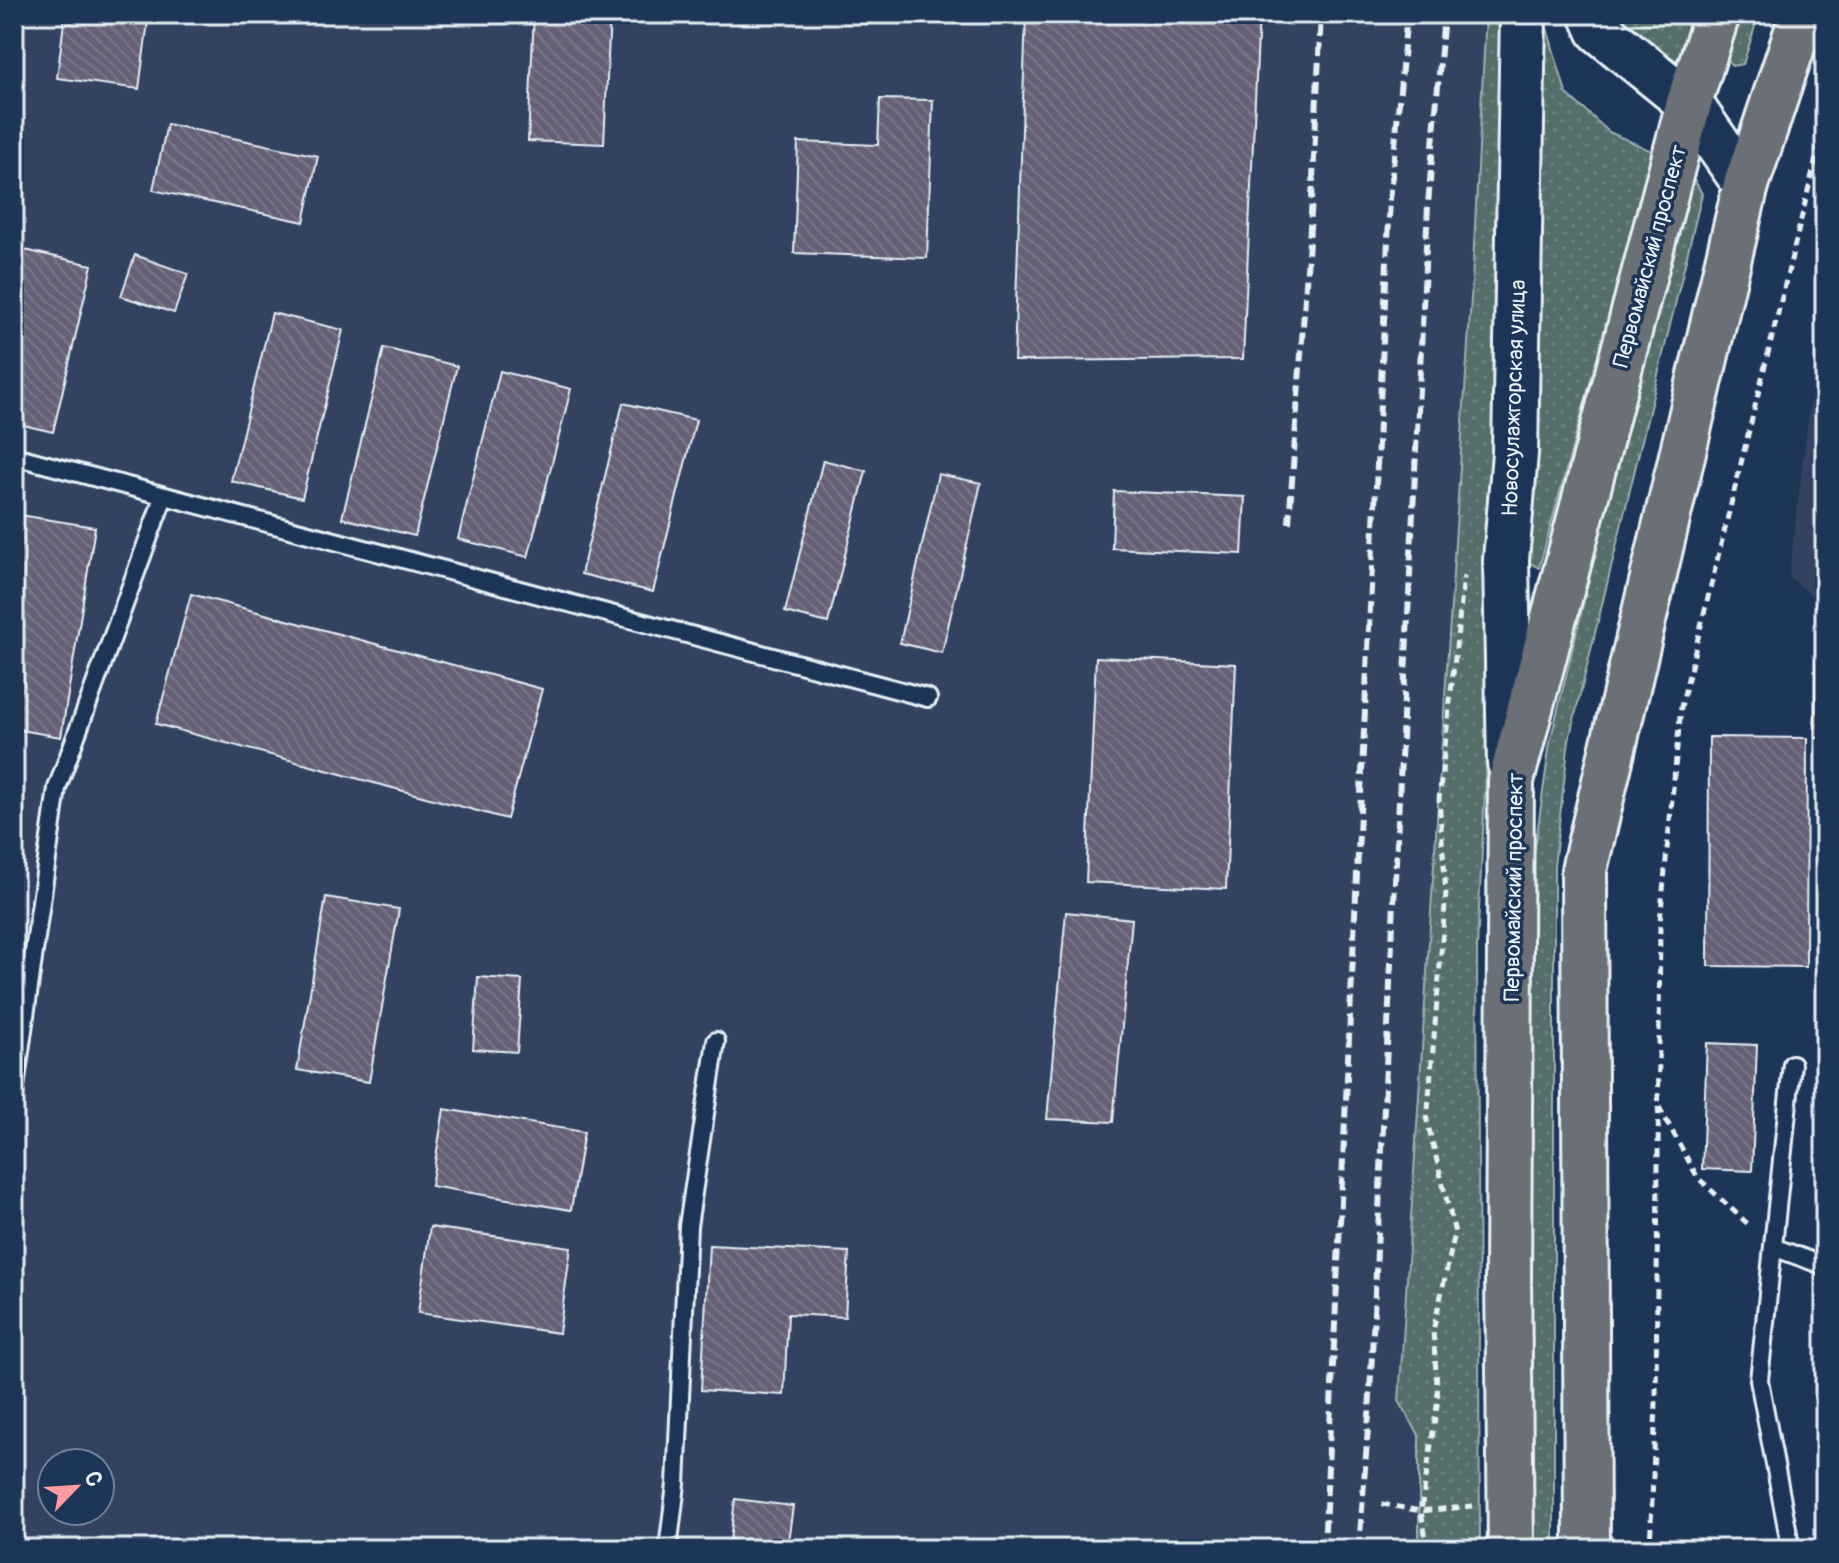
<svg xmlns="http://www.w3.org/2000/svg" width="1839" height="1563" font-family="Pangolin,sans-serif">
	<defs>
		<pattern id="grass-dots" width="8" height="8" patternUnits="userSpaceOnUse" patternTransform="scale(2)"><rect width="8" height="8" fill="#556e6b"/><path d="M2 2h.1M6 6h.1" fill="none" stroke="#6d8381" stroke-width="1.8" stroke-linecap="round"/></pattern>
		<pattern id="building-back-hatch" width="6" height="6" patternUnits="userSpaceOnUse" patternTransform="scale(2)"><rect width="6" height="6" fill="#656074"/><path d="M-1 5l2 2M0 0l6 6M5-1l2 2" fill="none" stroke="#7b7789"/></pattern>
	</defs>
	<rect width="100%" height="100%" fill="#1d3557"/>
	<filter id="ink" filterUnits="userSpaceOnUse"><feTurbulence type="fractalNoise" baseFrequency=".0125" numOctaves="2"/><feDisplacementMap in="SourceGraphic" scale="16" xChannelSelector="R" yChannelSelector="G"/><feConvolveMatrix kernelMatrix="1 2 1 2 8 2 1 2 1" color-interpolation-filters="sRGB"/></filter>
	<g filter="url(#ink)">
		<!-- built -->
		<g fill="#334260" fill-rule="evenodd">
			<path d="M14,14H1486L1472,283L1399,1401L1419,1435V1549H14ZM52,1463H100V1511H52Z"/>
			<path d="M1825,276V597L1812,596L1789,577Z"/>
		</g>
		<!-- grass -->
		<g fill="url(#grass-dots)" stroke="#9eb0b2" stroke-width="2">
			<path d="M1486,14H1507L1491,676L1477,948L1480,1549H1419V1435L1399,1401L1472,283Z"/>
			<path d="M1543,14L1566,93L1609,132L1654,152L1539,568L1517,556Z"/>
			<path d="M1620,14H1694L1680,63L1624,27Z"/>
			<path d="M1739,14H1759L1743,64L1732,66L1726,57Z"/>
			<path d="M1695,181L1702,194L1569,740L1554,866V1549H1531L1533,862L1550,742L1685,183Z"/>
		</g>
		<!-- building -->
		<g fill="url(#building-back-hatch)" stroke="#e8f1f8" stroke-width="2">
			<path d="M65,14H149L139,89L57,78Z"/>
			<path d="M534,14H610L604,144L528,141Z"/>
			<path d="M1026,14H1259L1243,359L1014,361Z"/>
			<path d="M880,99L933,100L927,258L794,253L798,142L878,145Z"/>
			<path d="M167,124L318,156L304,222L153,190Z"/>
			<path d="M16,248L92,265L53,432L14,423Z"/>
			<path d="M135,255L188,274L174,313L121,296Z"/>
			<path d="M272,313L343,330L302,498L231,481Z"/>
			<path d="M384,348L457,366L415,536L342,518Z"/>
			<path d="M500,371L571,389L528,557L458,539Z"/>
			<path d="M623,403L696,420L653,592L581,574Z"/>
			<path d="M823,460L866,471L828,623L785,612Z"/>
			<path d="M938,474L981,483L942,653L900,643Z"/>
			<path d="M1114,491L1245,497L1242,554L1112,548Z"/>
			<path d="M14,514L95,527L61,737L14,729Z"/>
			<path d="M191,594L542,689L507,819L156,724Z"/>
			<path d="M1816,632H1825V738H1815Z"/>
			<path d="M1096,657L1236,664L1226,889L1086,882Z"/>
			<path d="M1709,737L1807,738L1806,967L1708,966Z"/>
			<path d="M326,897L399,909L369,1082L297,1070Z"/>
			<path d="M1066,912L1132,919L1113,1122L1047,1119Z"/>
			<path d="M478,977L522,980L517,1052L473,1049Z"/>
			<path d="M1707,1043L1757,1045L1752,1171L1702,1169Z"/>
			<path d="M444,1109L584,1132L571,1210L431,1186Z"/>
			<path d="M430,1227L571,1247L559,1333L418,1313Z"/>
			<path d="M709,1245L849,1252L845,1317L788,1314L784,1395L701,1390Z"/>
			<path d="M735,1499L793,1506L787,1549H729Z"/>
			<path d="M1411,1544V1549H1378V1545Z"/>
		</g>
		<g fill="none" stroke-linecap="round" stroke-linejoin="round">
			<defs>
				<g id="service">
					<path d="M14,456L928,698"/>
					<path d="M14,1094L57,788L164,496"/>
					<path d="M1773,1247L1825,1266"/>
					<path d="M668,1549L676,1484L688,1226L716,1041"/>
					<path d="M1791,1549L1759,1380L1792,1064"/>
				</g>
				<g id="secondary">
					<path d="M1592,14L1599,30L1689,103L1746,185"/>
					<path d="M1510,763L1506,560L1515,453L1523,14"/>
				</g>
				<g id="primary">
					<path d="M1511,1549L1508,1277L1511,781L1689,103L1717,14"/>
					<path d="M1587,1549L1584,870L1746,185L1803,14"/>
				</g>
			</defs>
			<!-- service casing -->
			<use href="#service" stroke="#e8f1f8" stroke-width="22"/>
			<!-- secondary casing -->
			<use href="#secondary" stroke="#e8f1f8" stroke-width="50"/>
			<!-- primary casing -->
			<use href="#primary" stroke="#e8f1f8" stroke-width="50"/>
			<!-- path -->
			<g stroke="#e8f1f8" stroke-width="5" stroke-dasharray="8 6" stroke-linecap="butt">
				<path d="M1659,1107L1698,1178L1749,1225"/>
				<path d="M1382,1504L1421,1511L1474,1506"/>
				<path d="M1428,1549L1421,1511L1438,1399L1433,1331L1455,1233L1427,1121L1446,893L1439,799L1464,576"/>
				<path d="M1650,1549L1656,1403L1660,921L1681,707L1825,122"/>
			</g>
			<!-- service -->
			<use href="#service" stroke="#1d3557" stroke-width="16"/>
			<!-- secondary -->
			<use href="#secondary" stroke="#1d3557" stroke-width="44"/>
			<!-- primary -->
			<use href="#primary" stroke="#6a7074" stroke-width="44"/>
			<!-- rail -->
			<g stroke="#e8f1f8" stroke-width="6" stroke-dasharray="12 6" stroke-linecap="butt">
				<path d="M1289,523L1312,199L1321,14"/>
				<path d="M1324,1549L1390,199L1407,14"/>
				<path d="M1359,1549L1369,1415L1428,205L1444,14"/>
			</g>
		</g>
	</g>
	<g text-anchor="middle" stroke-width="7" stroke-linejoin="round" paint-order="stroke">
		<!-- street labels -->
		<g font-size="22" fill="#e8f1f8" stroke="#1d3557">
			<text transform="translate(1649 256) rotate(-75)" y="8">Первомайский проспект</text>
			<text transform="translate(1513 398) rotate(-88)" y="8">Новосулажгорская улица</text>
			<text transform="translate(1513 887) rotate(-89)" y="8">Первомайский проспект</text>
		</g>
	</g>
	<!-- margin -->
	<rect width="1839" height="1563" fill="none" stroke="#1d3557" stroke-width="48"/>
	<rect x="24" y="24" width="1791" height="1515" fill="none" stroke="#e8f1f8" stroke-width="3" filter="url(#ink)"/>
	<!-- north arrow -->
	<g transform="translate(76 1487) rotate(65)"><circle r="38" fill="#1d3557" stroke="#6e8097" stroke-width="2"/>
	<path d="M0-6L14 30L0 20L-14 30Z" fill="#ff9aa2"/>
	<text y="-12" font-size="22" font-weight="bold" text-anchor="middle" fill="#e8f1f8">С</text>
	</g>
</svg>
